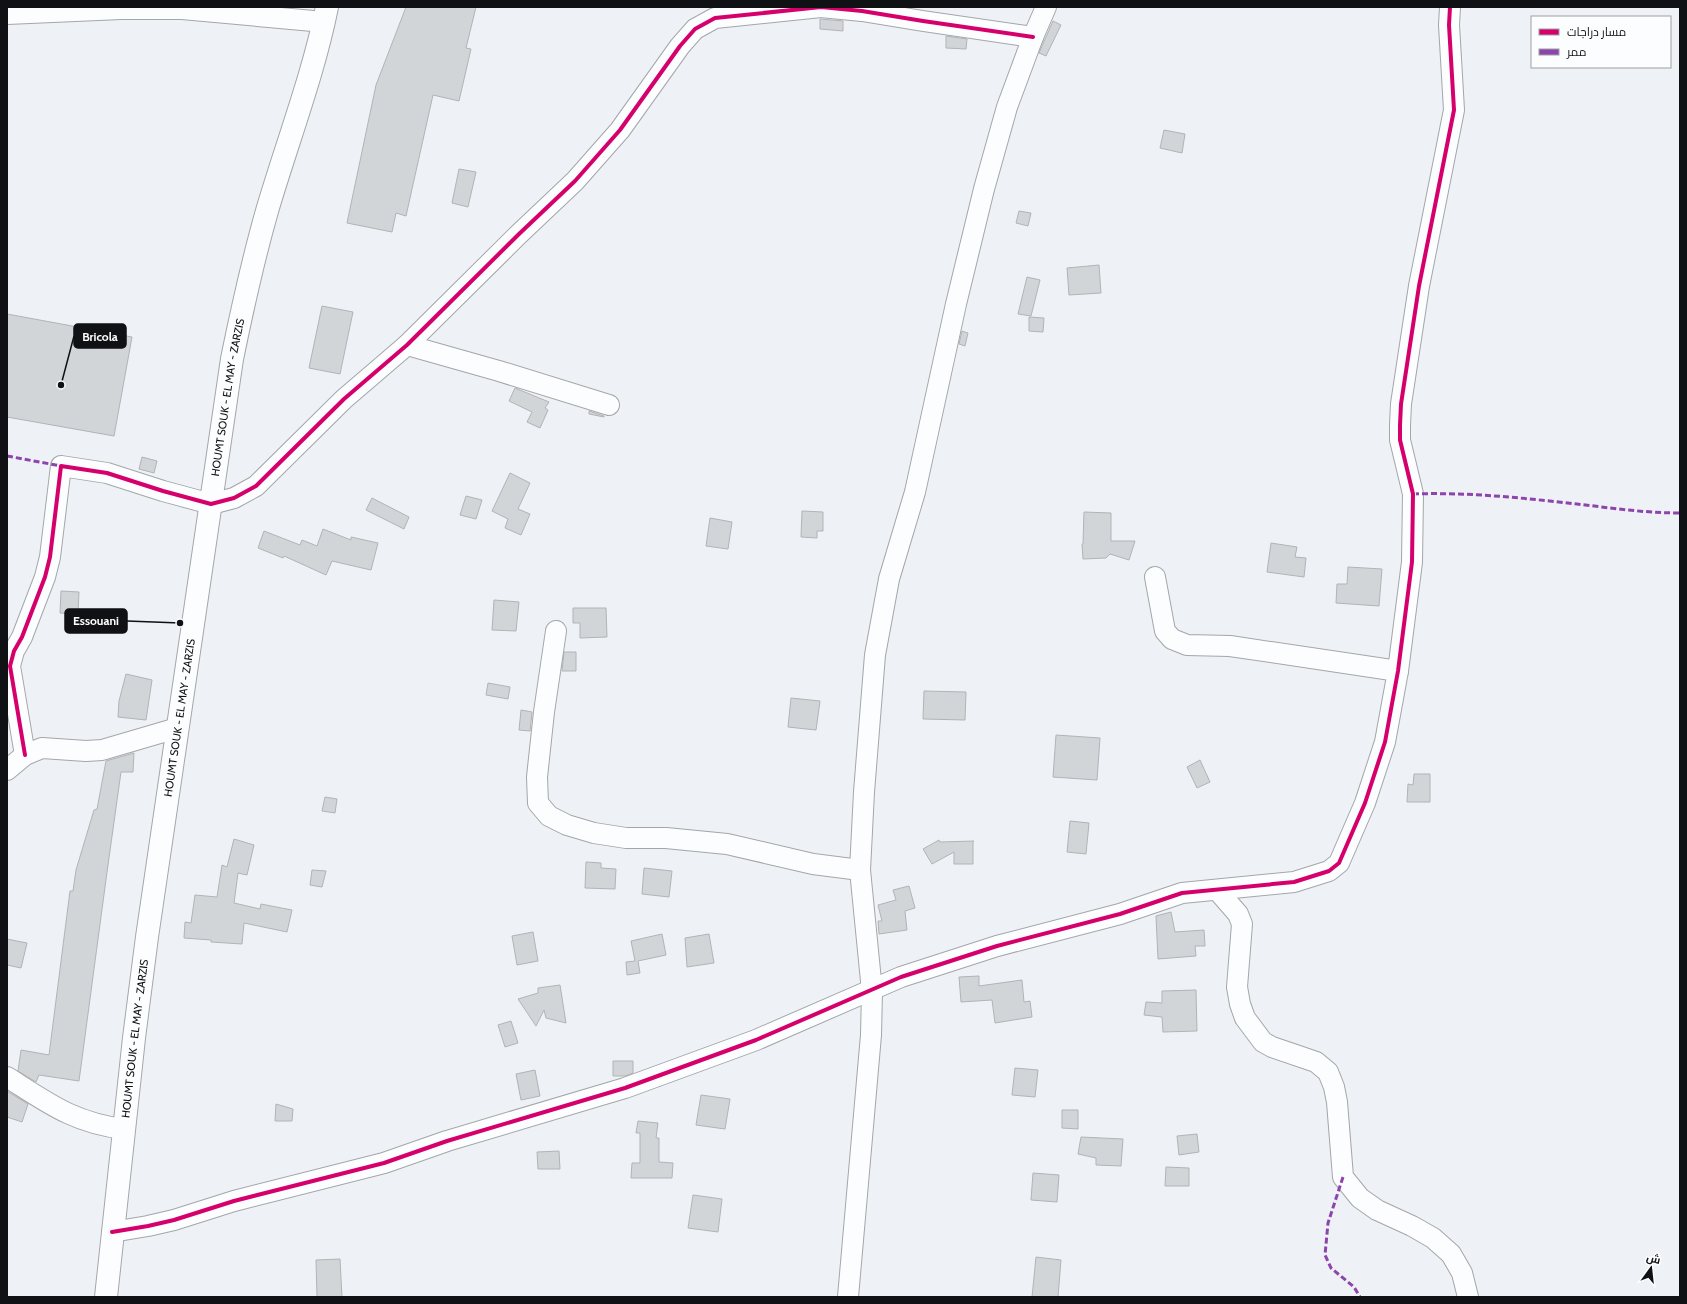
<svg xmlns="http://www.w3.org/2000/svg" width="1687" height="1304" font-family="Cabin,Cairo,sans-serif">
	<rect width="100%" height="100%" fill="#eef1f5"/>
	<!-- building -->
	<g fill="#d2d5d8" stroke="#b2b3b7">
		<path d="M406,7H476L466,48L471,49L459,101L433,95L406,216L396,213L392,232L347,223L376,85Z"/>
		<path d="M820,19L843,21V31L820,29Z"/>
		<path d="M1053,21L1061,25L1046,56L1039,53Z"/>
		<path d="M946,36L967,39L966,49L946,48Z"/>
		<path d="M1164,130L1185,134L1182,153L1160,148Z"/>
		<path d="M459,169L476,172L468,207L452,203Z"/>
		<path d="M1019,211L1031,213L1028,226L1016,223Z"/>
		<path d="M1099,265L1101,293L1069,295L1067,268Z"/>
		<path d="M1027,277L1040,280L1031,316L1018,314Z"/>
		<path d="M322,306L353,312L340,374L309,368Z"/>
		<path d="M7,314L132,337L114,436L7,417Z"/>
		<path d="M1029,317L1044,318L1043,332L1029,331Z"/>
		<path d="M962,331L968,333L965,346L959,344Z"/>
		<path d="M515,388L549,402L545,408L548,410L540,428L527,422L532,412L509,401Z"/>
		<path d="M589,411L604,416V417L589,414Z"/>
		<path d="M142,457L157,461L154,473L139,469Z"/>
		<path d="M510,473L530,483L518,509L530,514L521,535L505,528L508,519L492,511Z"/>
		<path d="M466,496L482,500L476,519L460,515Z"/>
		<path d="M372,498L409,517L404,529L366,510Z"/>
		<path d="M802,511L823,512V531H817V538L801,537Z"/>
		<path d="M1084,512L1111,513V541H1135L1129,560L1110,554L1106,558L1083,559L1082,544H1083Z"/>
		<path d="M710,518L732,522L728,549L706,546Z"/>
		<path d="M323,529L351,540V537L378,543L371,570L332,561L326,575L284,556L283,558L258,548L264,531L300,545L302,540L317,546Z"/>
		<path d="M1271,543L1297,547L1295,557L1306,558L1304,577L1267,572Z"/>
		<path d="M1348,567L1382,569L1379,606L1336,603L1337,584H1347Z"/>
		<path d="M61,591L79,592L78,614L60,613Z"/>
		<path d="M494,600L519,602L516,631L492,630Z"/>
		<path d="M573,608H606L607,637L580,638V623H573Z"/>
		<path d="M564,652H576V671H562Z"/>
		<path d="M126,674L152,680L146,720L118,717L119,701Z"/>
		<path d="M488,683L510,687L508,699L486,695Z"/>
		<path d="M924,691L966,692L965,720L923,719Z"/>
		<path d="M791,698L820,701L816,730L788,727Z"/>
		<path d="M521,710L532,712L530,731L519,730Z"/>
		<path d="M1056,735L1100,738L1097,780L1053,777Z"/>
		<path d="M134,753L133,772H121L107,872L79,1081L39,1075L36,1082L18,1071L21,1050L49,1055L70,891H73L76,870L94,810L97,809L106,761Z"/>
		<path d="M1200,760L1210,782L1197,788L1187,767Z"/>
		<path d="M1414,774H1430V802H1407L1408,784L1413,785Z"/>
		<path d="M325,797L337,799L335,813L322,811Z"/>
		<path d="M1070,821L1089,823L1086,854L1067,852Z"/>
		<path d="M234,839L254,845L247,875L238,873L234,903L260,909L261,904L292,910L287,932L244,923L242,944L211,942V940L184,938L185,922L191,923L195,895L217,897L222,865L227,867Z"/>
		<path d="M939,840L940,842L974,841L973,842V864H954V852L932,864L923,849Z"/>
		<path d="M586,862L601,863V868L616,869L615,889L585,888Z"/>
		<path d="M644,868L672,871L669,897L642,894Z"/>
		<path d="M312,870L326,871L322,887L310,885Z"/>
		<path d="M909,886L915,908L905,911L907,930L879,934L878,921H882L878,905L896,900L893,890Z"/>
		<path d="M1171,912L1175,932L1204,930L1205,946H1195L1196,956L1158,959L1156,916Z"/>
		<path d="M533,932L538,961L517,965L512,936Z"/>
		<path d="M662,934L666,955L638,961L640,973L627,975L626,962L635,961L631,941Z"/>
		<path d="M709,934L714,963L687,967L685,938Z"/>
		<path d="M7,939L27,943L21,968L7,965Z"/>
		<path d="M979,976V986L1022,980L1024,1002L1030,1001L1032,1017L995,1023L992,1000L961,1002L959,977Z"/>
		<path d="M560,985L566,1023L546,1018L544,1010L536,1026L518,999L538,993V988Z"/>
		<path d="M1196,990L1197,1031L1163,1032L1162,1017L1144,1015L1146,1002L1162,1003V991Z"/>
		<path d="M511,1021L518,1043L505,1047L498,1025Z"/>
		<path d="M613,1061H633V1073L625,1076H613Z"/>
		<path d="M1015,1068L1038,1070L1035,1097L1012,1095Z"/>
		<path d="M535,1070L540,1096L521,1100L516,1074Z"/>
		<path d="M7,1091L28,1104L22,1122L7,1117Z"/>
		<path d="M701,1095L730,1099L725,1129L696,1125Z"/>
		<path d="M276,1104L293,1109L292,1121H275Z"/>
		<path d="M1062,1110H1078V1129L1062,1128Z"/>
		<path d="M638,1121L658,1123L656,1138H659V1162L673,1163L672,1178H631L632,1163H640V1133H636Z"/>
		<path d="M1197,1134L1199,1152L1179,1155L1177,1136Z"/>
		<path d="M1081,1137L1123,1139L1121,1166L1096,1165V1158L1078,1154Z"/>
		<path d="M559,1151L560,1169H538L537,1152Z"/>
		<path d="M1166,1167L1189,1168V1186H1165Z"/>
		<path d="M1033,1173L1059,1175L1057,1202L1031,1200Z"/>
		<path d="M693,1195L722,1199L718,1232L688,1228Z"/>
		<path d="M1036,1257L1061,1260L1058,1297H1032Z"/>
		<path d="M340,1259L342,1297H317L316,1260Z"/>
	</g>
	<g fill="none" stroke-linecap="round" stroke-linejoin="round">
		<defs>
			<g id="minor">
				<path d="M7,14L121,9H182L324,22"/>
				<path d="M407,345L499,371L609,405"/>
				<path d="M1155,577L1165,631L1172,639L1187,645L1230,646L1398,671"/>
				<path d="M556,631L544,712L537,777L538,803L549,816L567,825L594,833L626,838H666L727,844L813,864L860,870"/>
				<path d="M25,755L10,666L14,651L22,637L45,577L50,557L61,466L107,473L163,491L211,504L234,498L256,486L344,399L407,345L519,234L575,181L620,130L680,46L695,29L715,18L821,7L862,11L923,21L1033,37"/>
				<path d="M7,770L25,755L42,748L86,751L102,750L177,728"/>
				<path d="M1218,891L1238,914L1242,924L1237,987L1240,1004L1245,1018L1263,1042L1272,1047L1316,1062L1328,1072L1334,1087L1337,1102L1343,1177L1360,1198L1377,1210L1412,1226L1433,1238L1451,1254L1462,1273L1468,1297"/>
				<path d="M7,1077C48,1103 74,1123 124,1129"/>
				<path d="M112,1232L148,1226L174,1220L234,1201L384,1163L447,1141L625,1088L756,1040L901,977L997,946L1120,914L1182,893L1294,882L1329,871L1339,863L1365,803L1385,742L1398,671L1412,562L1413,494L1400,440V425L1401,404L1419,286L1454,110L1449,25L1450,7"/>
				<path d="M848,1297L871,1035L872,991L860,870L864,792L875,655L889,579L915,492L956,304L984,189L1007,107L1033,37L1046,7"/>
			</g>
			<g id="major">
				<path id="s1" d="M106,1297L134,1038L147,937L232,359C242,310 253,260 267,211C287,143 313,76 327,7"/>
			</g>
		</defs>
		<!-- minor casing -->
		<use href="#minor" stroke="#a4a6a9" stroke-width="22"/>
		<!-- major casing -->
		<use href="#major" stroke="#a4a6a9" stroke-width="24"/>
		<!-- minor -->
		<use href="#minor" stroke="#fcfdfe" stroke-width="20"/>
		<!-- major -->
		<use href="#major" stroke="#fcfdfe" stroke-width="22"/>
		<!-- quiet -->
		<g stroke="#8e44ad" stroke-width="3" stroke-dasharray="6 3" stroke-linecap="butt">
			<path d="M7,456L61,466"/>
			<path d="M1413,494C1468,492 1523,498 1577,504C1611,508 1645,513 1680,513"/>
			<path d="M1343,1177L1328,1223L1325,1255L1331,1268L1354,1287L1360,1297"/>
		</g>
		<defs>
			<g id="cycleway">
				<path d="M25,755L10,666L14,651L22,637L45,577L50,557L61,466L107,473L163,491L211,504L234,498L256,486L344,399L407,345L519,234L575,181L620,130L680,46L695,29L715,18L821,7L862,11L923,21L1033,37"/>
				<path d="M112,1232L148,1226L174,1220L234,1201L384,1163L447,1141L625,1088L756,1040L901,977L997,946L1120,914L1182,893L1294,882L1329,871L1339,863L1365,803L1385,742L1398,671L1412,562L1413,494L1400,440V425L1401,404L1419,286L1454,110L1449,25L1450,7"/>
			</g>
		</defs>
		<!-- cycleway casing -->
		<use href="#cycleway" stroke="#fcfdfe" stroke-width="6"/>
		<!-- cycleway -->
		<use href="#cycleway" stroke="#d6006c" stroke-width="4"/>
	</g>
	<g text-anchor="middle" stroke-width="3" stroke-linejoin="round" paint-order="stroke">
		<!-- street labels -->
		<g font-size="11" fill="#0f1114" stroke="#fcfdfe">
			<text dy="4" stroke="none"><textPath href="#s1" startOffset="908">HOUMT SOUK - EL MAY - ZARZIS</textPath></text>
			<text dy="4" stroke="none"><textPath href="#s1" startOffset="584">HOUMT SOUK - EL MAY - ZARZIS</textPath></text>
			<text dy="4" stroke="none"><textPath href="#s1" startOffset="260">HOUMT SOUK - EL MAY - ZARZIS</textPath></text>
		</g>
	</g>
	<!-- callouts -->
	<path fill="none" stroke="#0f1114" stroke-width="1.5" d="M61 385L74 336M180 623L127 621"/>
	<g fill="#0f1114" stroke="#fcfdfe" stroke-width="1.5">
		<circle cx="61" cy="385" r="4"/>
		<circle cx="180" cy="623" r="4"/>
	</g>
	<g fill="#0f1114" stroke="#0f1114" stroke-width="1.5">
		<rect x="74" y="324" width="52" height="24" rx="4"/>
		<rect x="65" y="609" width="62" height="24" rx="4"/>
	</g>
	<g font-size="12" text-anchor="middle" font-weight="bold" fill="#fff">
		<text x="100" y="341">Bricola</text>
		<text x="96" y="625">Essouani</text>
	</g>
	<!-- border -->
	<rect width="1687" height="1304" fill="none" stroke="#0f1114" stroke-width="16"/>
	<!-- legend -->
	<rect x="1531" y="16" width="140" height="52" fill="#fcfdfe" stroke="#9d9fa0"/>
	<rect x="1539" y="29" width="20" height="6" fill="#d6006c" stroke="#9d9fa0"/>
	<text x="1567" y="36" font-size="12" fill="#0f1114">مسار دراجات</text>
	<rect x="1539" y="49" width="20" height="6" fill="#8e44ad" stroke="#9d9fa0"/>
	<text x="1567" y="56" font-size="12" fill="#0f1114">ممر</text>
	<!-- north arrow -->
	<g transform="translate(1651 1268) rotate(15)" stroke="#fcfdfe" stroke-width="3" paint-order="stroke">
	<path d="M0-3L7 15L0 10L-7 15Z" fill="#0f1114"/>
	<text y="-6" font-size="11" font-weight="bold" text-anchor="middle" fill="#0f1114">ش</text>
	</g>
</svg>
